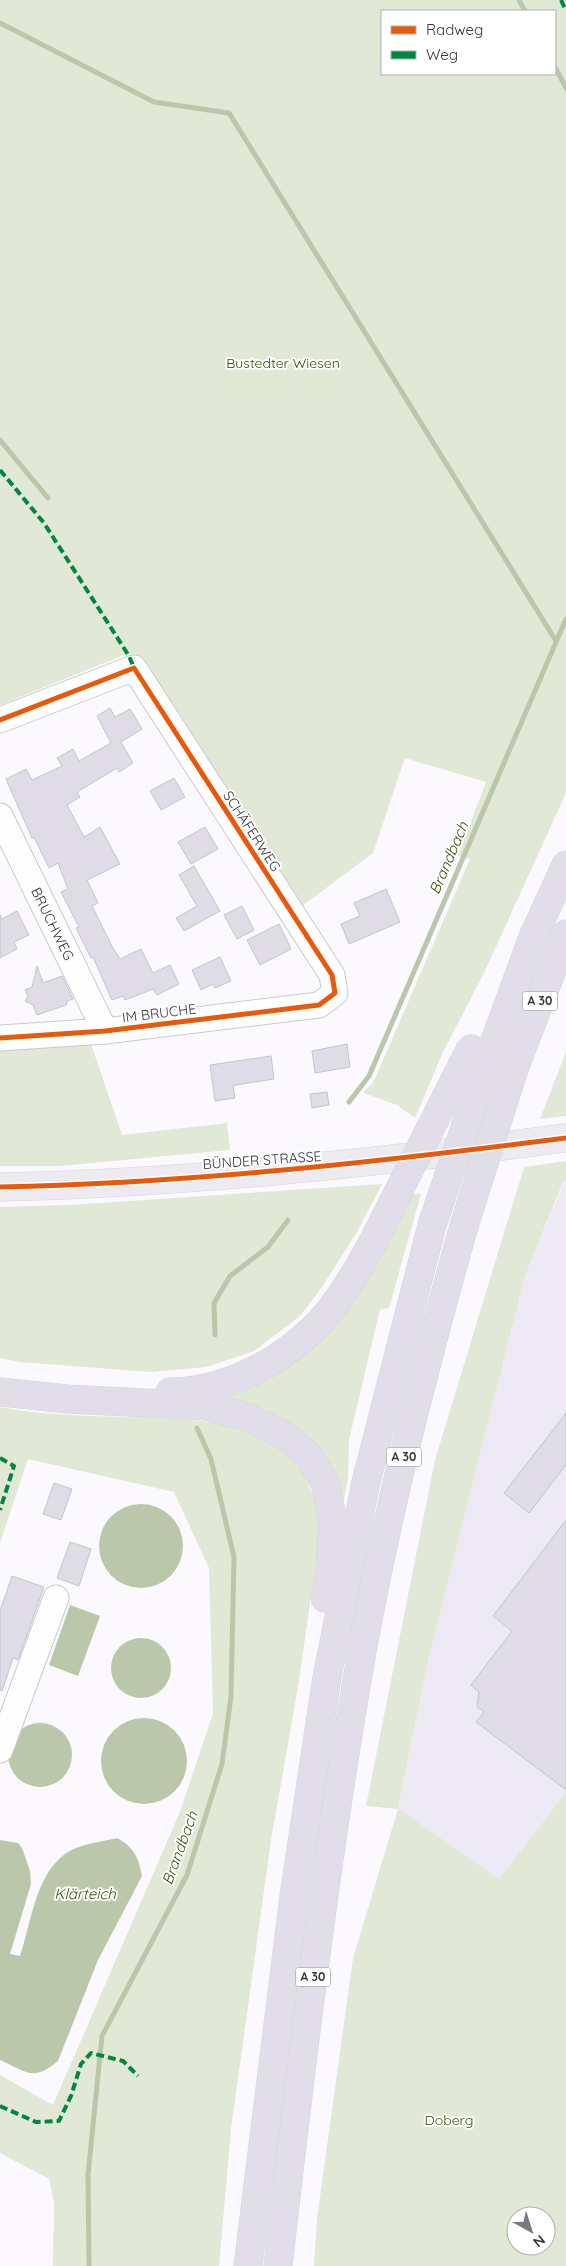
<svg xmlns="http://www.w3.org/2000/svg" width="566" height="2266" font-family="Quicksand,sans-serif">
	<rect width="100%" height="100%" fill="#fbf9fe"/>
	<!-- built -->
	<path fill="#edeaf5" d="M566,1181V1792L499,1879L398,1808L427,1666L524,1279L564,1182Z"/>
	<!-- green -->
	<g fill="#e1e8d6" fill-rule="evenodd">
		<path d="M0,0H566V793L484,973L443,1052L415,1118L397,1105L363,1093L374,1081L470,859L458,856L486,782L405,758L373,853L298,909L124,655L0,705ZM382,11H555V74H382Z"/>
		<path d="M90,1041L122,1135L227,1123L230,1150L60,1166H0V1049Z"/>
		<path d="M566,1052V1116L540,1119Z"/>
		<path d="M566,1161V1181L563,1182L524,1279L427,1666L398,1808L499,1879L566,1792V2266H314L317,2218L353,1958L398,1809L366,1806L435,1460L524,1167ZM516,2216H546V2246H516Z"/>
		<path d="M382,1184L357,1232L322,1287L300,1316L254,1351L206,1367L151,1372L20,1362L0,1358V1207L69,1205Z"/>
		<path d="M409,1194H421L389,1308L380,1309L349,1440L348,1478L341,1515L328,1474L200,1399L275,1369Z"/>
		<path d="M0,1407C51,1417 104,1416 156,1418C196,1420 242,1421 277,1445C304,1464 315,1496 321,1526L298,1687L271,1840L231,2129L219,2266H53L54,2203L49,2179L0,2153V2075L53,2105L179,1814L213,1714L209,1568L174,1492L28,1459L0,1543Z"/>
	</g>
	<!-- water -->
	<g fill="#bbc7ab">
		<circle cx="141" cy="1546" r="42"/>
		<path d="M70,1605L100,1616L78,1676L49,1665Z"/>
		<circle cx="141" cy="1668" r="30"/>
		<circle cx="144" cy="1761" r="43"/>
		<circle cx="40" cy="1755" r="32"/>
		<path d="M117,1838C135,1848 138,1857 142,1876L98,1960L58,2061C33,2082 27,2072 0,2060V1840L18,1843L22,1848L30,1871L31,1884L10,1954L20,1956C31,1924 35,1876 65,1854C79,1844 100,1842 117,1838Z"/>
	</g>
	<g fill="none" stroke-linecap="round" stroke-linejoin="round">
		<!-- stream -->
		<g stroke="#bbc7ab" stroke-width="5">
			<path d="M519,0L525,11"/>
			<path d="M0,23L154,102L229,113L556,641"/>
			<path d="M555,67L566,88"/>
			<path d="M0,440L48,498"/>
			<path d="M349,1102L369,1076L566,619"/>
			<path d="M215,1335L214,1303L230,1276L268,1247L288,1220"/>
			<path d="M89,2266L88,2175L102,2036L187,1875L222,1764L231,1696L234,1557L211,1459L197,1428"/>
		</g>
	</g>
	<!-- building -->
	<g fill="#dfdce7" stroke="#c5c4c8">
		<path d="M110,708L115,717L130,709L142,729L121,742L133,763L119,772L117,768L77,792L80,797L67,805L84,837L100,827L120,864L87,880L98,903L92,906L113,948L120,959L141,949L153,973L170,965L179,984L157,995L153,989L125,1000L123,996L112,1000L93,957L91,958L76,928L79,927L61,892L68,889L58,863L49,868L34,837L32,838L6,779L26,769L32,780L62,766L57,758L73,749L79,761L111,743L97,716Z"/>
		<path d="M174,778L185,797L161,810L150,791Z"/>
		<path d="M205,827L218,849L191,864L178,842Z"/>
		<path d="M194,866L220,911L184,931L176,918L197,906L179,875Z"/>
		<path d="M386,889L400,922L349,944L341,924L360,916L354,903Z"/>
		<path d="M242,906L254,930L237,939L224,915Z"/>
		<path d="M17,911L29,935L14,942L17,949L0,958V915L2,919Z"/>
		<path d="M279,924L291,949L260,965L247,940Z"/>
		<path d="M220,957L231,981L215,988L213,984L201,990L192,970Z"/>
		<path d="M37,966L43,983L62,976L73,999L67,1001L66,1005L37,1015L33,1005L25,1001L28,996L25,990L32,987Z"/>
		<path d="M347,1044L350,1067L315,1073L312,1051Z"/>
		<path d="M271,1056L274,1079L236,1085L233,1086L235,1098L215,1101L210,1065Z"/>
		<path d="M327,1092L329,1105L312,1108L310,1094Z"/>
		<path d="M566,1413V1465L529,1513L504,1493Z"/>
		<path d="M54,1483L72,1489L61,1520L43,1514Z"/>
		<path d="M566,1520V1790L476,1722L484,1712L477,1707L479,1692L471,1685L512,1631L493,1616Z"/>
		<path d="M70,1542L91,1549L79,1586L57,1578Z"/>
		<path d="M12,1576L44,1587L18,1660L13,1658L2,1691L0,1690V1611Z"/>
	</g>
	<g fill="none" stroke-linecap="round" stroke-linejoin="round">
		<defs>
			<g id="minor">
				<path d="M0,720L134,668L332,975L335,993L319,1005L105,1031L0,1038"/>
				<path id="s1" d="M0,816L105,1031"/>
				<path d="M0,1750L56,1598"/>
			</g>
			<path id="major" d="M0,1187C189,1183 378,1162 566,1138"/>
			<g id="highway">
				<path d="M489,1057L533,937L566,865"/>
				<path d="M514,1069L566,934"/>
				<path d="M0,1392L67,1399L207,1406L247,1417L283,1434L308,1455L325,1483L333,1520L330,1568L325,1598"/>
				<path d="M170,1392C222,1392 276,1365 313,1329C341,1303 365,1258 382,1224"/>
				<path d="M248,2266L294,1896L327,1677L366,1482L432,1225"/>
				<path d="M278,2266C300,2074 323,1882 355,1692C381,1535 421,1379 464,1226"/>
			</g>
		</defs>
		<!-- minor casing -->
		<use href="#minor" stroke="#cbc9cd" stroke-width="27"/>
		<!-- major casing -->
		<use href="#major" stroke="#d5d4d7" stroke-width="29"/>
		<!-- highway casing -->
		<use href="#highway" stroke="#d5d4d7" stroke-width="29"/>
		<!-- minor -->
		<use href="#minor" stroke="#fefeff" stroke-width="25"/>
		<!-- major -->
		<use href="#major" stroke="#edebf1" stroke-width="28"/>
		<!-- highway -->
		<use href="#highway" stroke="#e2dee9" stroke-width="28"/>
		<defs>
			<g id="highway-bridge">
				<path d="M382,1224L471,1048"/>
				<path d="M432,1225L489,1057"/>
				<path d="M464,1226L514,1069"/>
			</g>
		</defs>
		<!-- highway-bridge casing -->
		<use href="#highway-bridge" stroke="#d5d4d7" stroke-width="29" stroke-linecap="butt"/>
		<!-- highway-bridge -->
		<use href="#highway-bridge" stroke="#e2dee9" stroke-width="28"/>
		<!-- quiet -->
		<g stroke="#00873e" stroke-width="4" stroke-dasharray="8 4" stroke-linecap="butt">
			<path d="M561,0L566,11"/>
			<path d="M0,470L44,523L129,656L134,668"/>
			<path d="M0,1458L14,1466L0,1510"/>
			<path d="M0,2106L36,2122L59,2121L71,2096L81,2064L91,2053L123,2061L138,2076"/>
		</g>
		<defs>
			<g id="cycleway">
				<path d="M0,720L134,668L332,975L335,993L319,1005L105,1031L0,1038"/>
				<path d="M0,1187C189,1183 378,1162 566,1138"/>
			</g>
		</defs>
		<!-- cycleway casing -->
		<use href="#cycleway" stroke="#fff" stroke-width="8"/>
		<!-- cycleway -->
		<use href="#cycleway" stroke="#e8590c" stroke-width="5"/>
	</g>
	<g text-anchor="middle" stroke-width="4" stroke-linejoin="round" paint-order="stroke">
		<!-- shield labels -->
		<g fill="#fff" stroke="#727274" stroke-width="1">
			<rect x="522.5" y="991.5" width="35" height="19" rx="4"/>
			<rect x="386.5" y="1447.5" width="35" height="19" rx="4"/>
			<rect x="295.5" y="1967.5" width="35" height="19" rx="4"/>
		</g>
		<g font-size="12" font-weight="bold" fill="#363639">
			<text x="540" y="1005">A 30</text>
			<text x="404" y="1461">A 30</text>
			<text x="313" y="1981">A 30</text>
		</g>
		<!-- park labels -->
		<g font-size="14" fill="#364a04" stroke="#fff">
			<text x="283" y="368">Bustedter Wiesen</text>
			<text x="449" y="2125">Doberg</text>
		</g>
		<!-- street labels -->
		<g font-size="14" fill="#363639" stroke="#fff">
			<text transform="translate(252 831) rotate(57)" y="5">SCHÄFERWEG</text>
			<text dy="5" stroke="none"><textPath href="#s1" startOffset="120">BRUCHWEG</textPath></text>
			<text transform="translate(159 1013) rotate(-7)" y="5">IM BRUCHE</text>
			<text transform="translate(262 1160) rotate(-4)" y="5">BÜNDER STRASSE</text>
		</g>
		<!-- water labels -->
		<g font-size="15" font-style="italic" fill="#3a4e0a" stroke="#fff">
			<text transform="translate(449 858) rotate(-67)" y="5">Brandbach</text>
			<text transform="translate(180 1848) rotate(-70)" y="5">Brandbach</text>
			<text x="85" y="1899">Klärteich</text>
		</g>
	</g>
	<!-- legend -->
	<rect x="381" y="10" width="175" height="65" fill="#ffffff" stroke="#afafb0"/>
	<rect x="391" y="26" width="25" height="8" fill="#e8590c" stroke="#afafb0"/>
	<text x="426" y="35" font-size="15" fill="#363639">Radweg</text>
	<rect x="391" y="51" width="25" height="8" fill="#00873e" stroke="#afafb0"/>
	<text x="426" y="60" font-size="15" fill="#363639">Weg</text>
	<!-- north arrow -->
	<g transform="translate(531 2231) rotate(141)"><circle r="24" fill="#ffffff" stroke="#afafb0"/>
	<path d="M0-4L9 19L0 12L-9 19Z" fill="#7b7a7e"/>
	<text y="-8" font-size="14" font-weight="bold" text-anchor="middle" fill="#363639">N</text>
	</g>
</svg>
